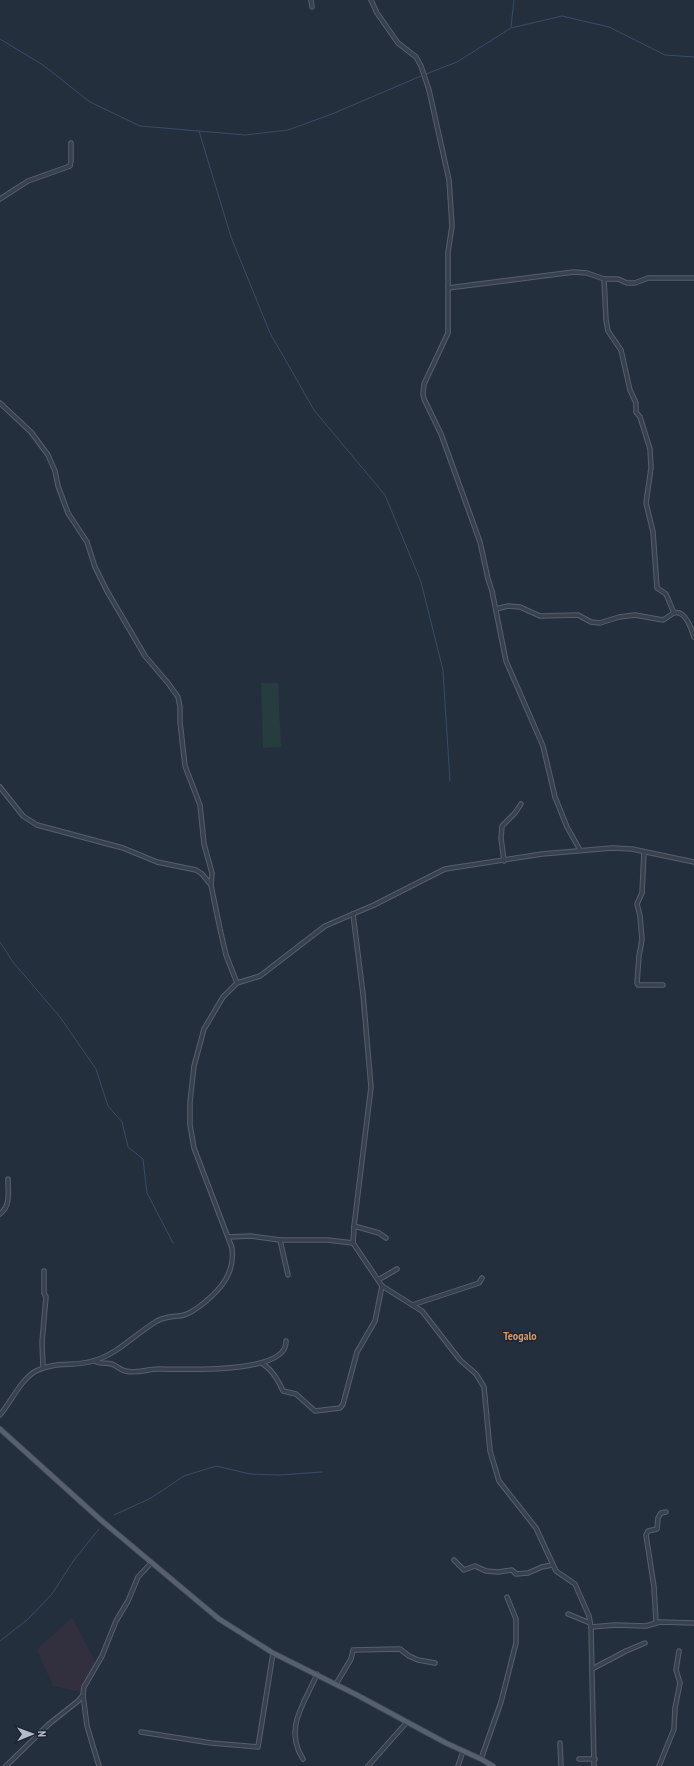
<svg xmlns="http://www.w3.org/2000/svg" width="694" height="1766" font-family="'PT Sans Narrow',sans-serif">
	<rect width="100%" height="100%" fill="#242f3e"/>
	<!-- medical -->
	<path fill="#32303f" d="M72,1617L95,1662L81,1692L53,1686L37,1650Z"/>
	<!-- green -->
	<path fill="#263c3f" d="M261,683H278L281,747L263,748Z"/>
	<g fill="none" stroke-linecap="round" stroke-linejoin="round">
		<!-- stream -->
		<g stroke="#394c67" stroke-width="1">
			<path d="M511,27L514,0"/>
			<path d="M0,39L43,65L90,102L140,126L245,135L288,130L332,114L421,76"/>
			<path d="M426,74L457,62L511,28L562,16L609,27L665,55L694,57"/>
			<path d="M199,131L231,237L270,333L314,410L385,495L421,582L443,670L450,781"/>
			<path d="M0,942L13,962L60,1017L96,1069L108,1106L122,1122L128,1147L143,1159L147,1193L173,1243"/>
			<path d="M114,1515L151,1498L184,1476L216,1466L250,1474L279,1475L322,1472"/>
			<path d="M0,1641L28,1619L52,1594L74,1560L99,1529"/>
		</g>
		<defs>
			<g id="minor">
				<path d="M311,0L312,7"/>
				<path d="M371,0L377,13L398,43L416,57L421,66L429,90L449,180L452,226L448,252V333L424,384L423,394L424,399L441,434L480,542L488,579L492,591L506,661L543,746L555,797L567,827L580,850"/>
				<path d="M0,199L28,181L70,166L71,161V143"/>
				<path d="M604,279H618L627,283H635L648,278H694"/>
				<path d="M448,288L574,272L587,273L604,279L606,320L608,331L621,350L630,390L636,403V412L640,417L650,449L651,468L646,503L653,532L657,588L666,594L674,613"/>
				<path d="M0,403L31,432L48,455L55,471L58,486L68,513L87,542L95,567L107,591L145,656L168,683L178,697L180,707V722L185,766L200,805L204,844L212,873L211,885"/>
				<path d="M496,609L508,606L520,607L540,616L578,615L591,622L600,623L619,617L635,615L663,620C667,618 671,614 674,613C685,609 692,630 694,637"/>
				<path d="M0,787L23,816L37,825L123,848L157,862L196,870L202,874L211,885L220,929L226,955L237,983"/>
				<path d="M644,852L642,893L637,904L640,916L642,940L639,956L637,983L638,985H663"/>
				<path d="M504,861L501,838L502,826L515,813L521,804"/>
				<path d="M353,914L363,994L371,1087L354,1226L353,1243L382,1286L422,1311L460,1360L476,1374L484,1387L490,1451L499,1481L536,1528L556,1571L575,1584L589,1616L591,1627L594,1766"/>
				<path d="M0,1214C11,1206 8,1192 8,1179"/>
				<path d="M354,1226L379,1233L386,1238"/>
				<path d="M229,1237L251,1236L280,1240H328L353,1243"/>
				<path d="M280,1240L288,1275"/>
				<path d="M378,1280L397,1269"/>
				<path d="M412,1305L479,1283L482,1278"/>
				<path d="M95,1361C101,1365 105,1362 112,1364C117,1366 120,1370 125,1371C137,1374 147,1369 159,1369C181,1369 288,1375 286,1341"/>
				<path d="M261,1363C271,1368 279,1382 283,1391L296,1394L315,1411L340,1408L343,1404L357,1352L375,1321L382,1286"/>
				<path d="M43,1368L42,1342L46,1297L44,1293V1271"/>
				<path d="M0,1415C10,1403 22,1378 36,1371C55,1361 74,1367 93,1361C118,1354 135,1334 157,1321C166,1316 175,1317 184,1315C191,1313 199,1307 205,1302C222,1288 235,1272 232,1248L194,1148L190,1125V1102L194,1066L204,1029L223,997L237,983L260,976L325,926L374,905L445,869L542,854L612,848L632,849L694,862"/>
				<path d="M454,1560L464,1570L475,1566L486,1571L498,1572L512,1570L516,1574L528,1573L542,1567L552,1565"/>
				<path d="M568,1614L590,1623"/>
				<path d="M656,1622L654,1587L646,1535L648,1531L657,1529L658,1518L661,1513L666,1512"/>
				<path d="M591,1627L615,1625L646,1626L660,1622L694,1623"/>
				<path d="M592,1669L626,1651L645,1643"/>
				<path d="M336,1684L351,1659L353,1650L400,1649L409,1656L418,1660L435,1663"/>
				<path d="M141,1732L211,1743L258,1747L273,1653"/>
				<path d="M560,1743L561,1766"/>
				<path d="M303,1759C283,1728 305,1703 317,1674"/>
				<path d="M481,1759L501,1702L516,1643V1619L507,1597"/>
				<path d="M579,1759H595"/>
				<path d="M6,1766L49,1724L78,1701L83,1695"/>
				<path d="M99,1766L87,1726L83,1695L84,1687L102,1656L116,1621L128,1601L138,1577L151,1563"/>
				<path d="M368,1766L407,1722"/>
				<path d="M458,1766L463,1751"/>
				<path d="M659,1766L674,1729L675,1708L680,1683L676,1670L679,1651"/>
			</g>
			<path id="major" d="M0,1429L102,1521L219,1619L273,1653L357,1695L446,1743L481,1759L493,1766"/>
		</defs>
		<!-- minor casing -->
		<use href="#minor" stroke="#565f6c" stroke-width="5.5"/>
		<!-- major casing -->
		<use href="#major" stroke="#414a57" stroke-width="6"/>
		<!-- minor -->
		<use href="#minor" stroke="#38414e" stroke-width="3.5"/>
		<!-- major -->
		<use href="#major" stroke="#56606e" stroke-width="4.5"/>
	</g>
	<g text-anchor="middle" stroke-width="3" stroke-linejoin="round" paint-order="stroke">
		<!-- quarter labels -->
		<g font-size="12" font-weight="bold" fill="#d59563" stroke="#1d2633">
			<text x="520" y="1340">Teogalo</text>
		</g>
	</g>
	<!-- north arrow -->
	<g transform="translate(32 1734) rotate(89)" stroke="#1d2633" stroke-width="3" paint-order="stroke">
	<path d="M0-3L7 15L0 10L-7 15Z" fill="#b4bcc9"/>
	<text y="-6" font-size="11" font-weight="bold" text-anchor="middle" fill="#b4bcc9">N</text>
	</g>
</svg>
